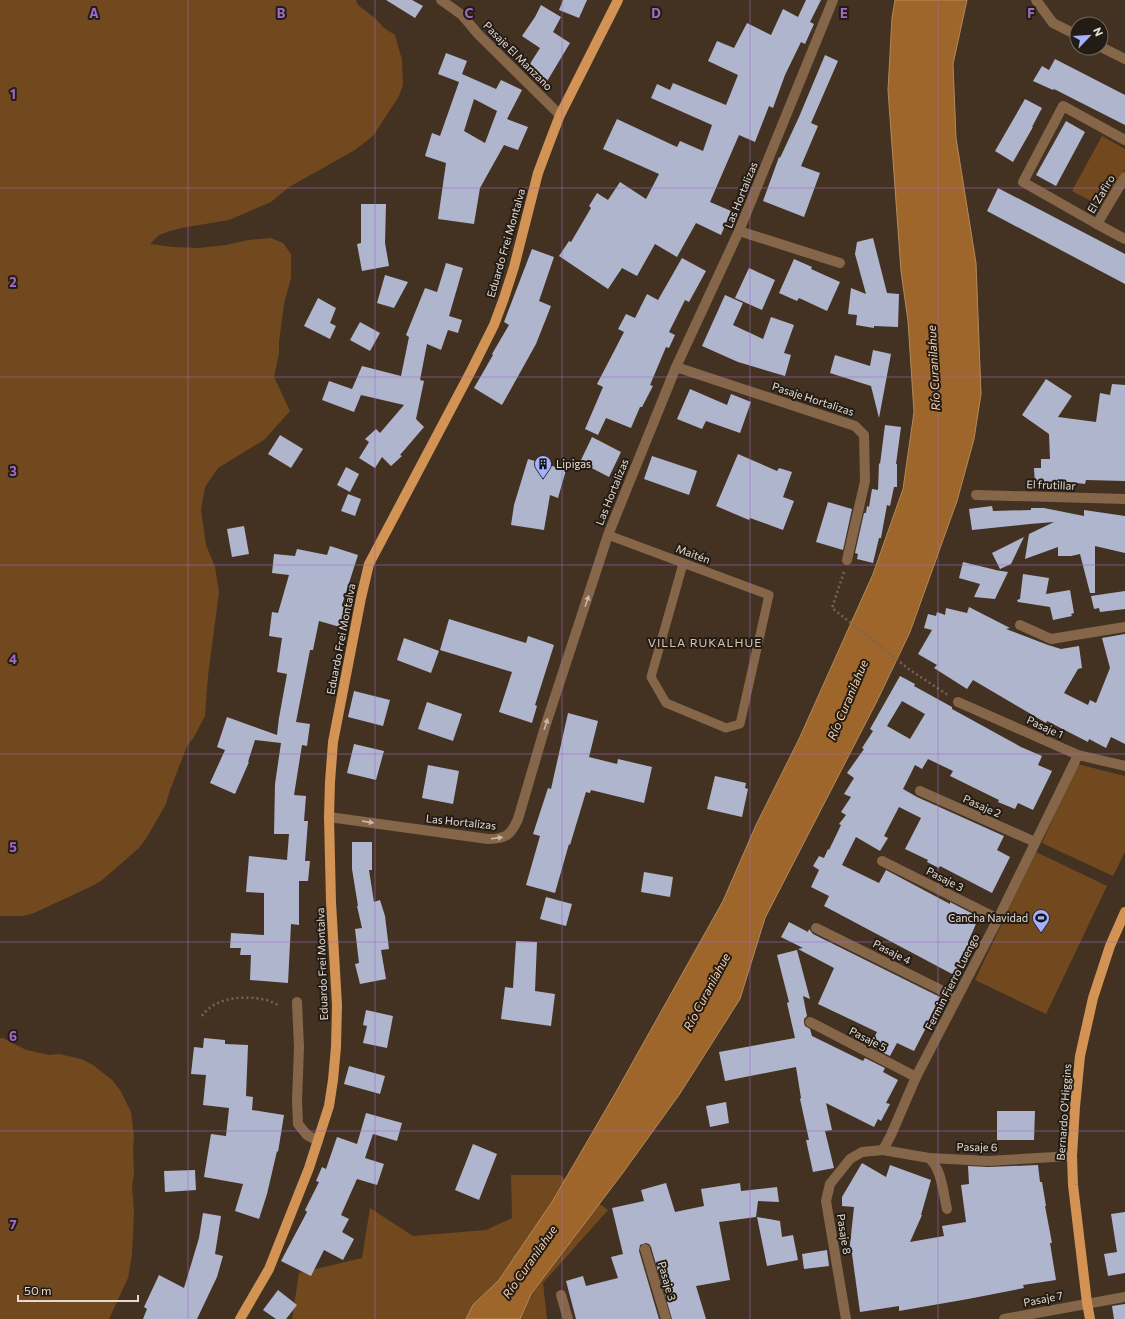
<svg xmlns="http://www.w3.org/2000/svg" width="1125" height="1319" font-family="Commissioner,sans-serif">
	<rect width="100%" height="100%" fill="#433222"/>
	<!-- green -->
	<g fill="#72491e">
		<path d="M0,0H356L358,5L377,20L384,28L395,35L402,60L403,85L399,96L373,136L355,150L289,187L271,202L229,220L181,228L170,231L159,235L150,244L173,247L199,248L226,245L248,240L271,238L283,243L291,254V278L284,304L279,342V353L274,377L290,411L264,440L218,468L205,487L201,510L206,545L215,567L219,592L208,676L205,716L194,737L187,746L169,793L166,804L147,837L139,848L101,881L90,887L34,913L23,916H0Z"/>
		<path d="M1102,136L1125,149V169L1104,208L1072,191Z"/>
		<path d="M1077,764L1125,776V852L1113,876L1042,843Z"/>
		<path d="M1036,852L1107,886L1046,1014L975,980Z"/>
		<path d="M0,1038H3L26,1050L49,1055L59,1054L81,1059L93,1065L112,1080L120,1090L131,1112L134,1136L133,1149L134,1175L132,1186L134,1211L132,1255L128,1278L109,1319H0Z"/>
		<path d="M511,1175H560L608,1210L543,1283L547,1319H292L299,1273L362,1258L370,1208L413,1236L486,1230L512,1218Z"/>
	</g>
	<!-- water -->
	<path fill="#9e662a" stroke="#b3895c" d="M895,0H967L953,64L956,138L976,263L981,394L974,439L957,501L910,632L877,701L765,918L740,999L679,1095L622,1174L531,1294L520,1319H466L473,1305L499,1280L552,1202L616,1092L723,901L756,825L799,739L873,574L903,489L914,412L908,321L901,271L888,90L892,18Z"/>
	<!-- building -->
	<g fill="#b0b5ce" fill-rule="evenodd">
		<path d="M386,0H412L423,6L415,18Z"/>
		<path d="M563,0H587L579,18L559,10Z"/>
		<path d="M806,0H821L810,22L814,24L805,44L801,42L785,75L773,108L769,106L755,142L739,135L710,202L731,211L721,235L696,223L677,257L655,244L637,276L622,268L608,289L559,256L569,241L571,242L591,208L589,206L597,193L608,200L620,182L646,199L659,174L603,149L617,119L677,147L680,141L703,151L712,125L651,98L657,84L670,90L673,83L726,105L738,75L708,61L717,41L734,48L747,23L771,35L783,9L798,17Z"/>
		<path d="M541,5L561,17L553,32L570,43L546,83L526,70L540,48L522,36L535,17Z"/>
		<path d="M446,53L467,61L462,74L496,89L501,80L522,90L507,119L528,127L518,150L504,145L480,188L474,224L438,219L446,163L425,156L432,133L440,136L459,82L438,74ZM474,99L497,111L485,143L464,131Z"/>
		<path d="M825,55L838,61L811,123L818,126L801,166L820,173L804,217L763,201L779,157L780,158L799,117Z"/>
		<path d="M1055,59L1125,95V125L1054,89L1053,90L1033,81L1042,66L1049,70Z"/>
		<path d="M1025,99L1042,108L1032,127H1033L1013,162L995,151Z"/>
		<path d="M1066,121L1085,132L1056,186L1036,175Z"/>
		<path d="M998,188L1125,254V284L987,211Z"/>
		<path d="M361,204H386L385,243L389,266L362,271L357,244L361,243Z"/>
		<path d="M873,238L887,293L899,294L898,327L874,326V328L856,325L857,315L848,314L851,288L866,294L855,254L857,242Z"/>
		<path d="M532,249L554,257L539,301L551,306L536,344L502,405L474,388L493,355L492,354L509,325L504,322Z"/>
		<path d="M682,258L706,271L689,302L685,300L669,332L675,335L669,348L666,347L650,385L653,386L642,407H640L631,428L606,418L598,435L585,429L603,387L597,384L624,332L618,329L626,314L635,318L647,294L658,300Z"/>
		<path d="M794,259L812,267L811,269L840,282L827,311L799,298L797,301L779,293Z"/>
		<path d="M446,263L463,268L449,316L462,320L458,333L448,330L441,350L427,344L420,380L424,381L416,419L424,427L400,455L402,456L391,466L382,457L375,468L359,458L369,442L365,439L376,429L380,433L404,405L361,395L354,412L322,400L329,381L352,389L362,366L401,376L409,337L406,335L425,288L437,292Z"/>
		<path d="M749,268L775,280L762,310L735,298Z"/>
		<path d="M385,275L408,282L394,308L377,303Z"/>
		<path d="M725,295L743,303L733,325L763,339L771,317L794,325L784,353L791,355L785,376L738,362L702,346Z"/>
		<path d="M318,298L336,308L330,323L336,326L330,339L304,326Z"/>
		<path d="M360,322L380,333L370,351L350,340Z"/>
		<path d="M873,350L891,354L879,418L871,386L830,373L835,355L870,366Z"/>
		<path d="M1046,379L1072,396L1058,417L1096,422L1100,393L1110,395L1112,384L1125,385V481L1086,480L1085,484L1068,482L1035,484L1034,468H1041V459H1050L1049,434L1022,415Z"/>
		<path d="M690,389L727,405L731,394L751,402L740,433L706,421L702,429L677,419Z"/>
		<path d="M885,425L901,427L896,464H897V487H894L890,506L887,505L881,538H879L873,563L857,559L858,554L855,553L864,513H866L867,506L869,507L872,489L878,490L879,463L880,464Z"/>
		<path d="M280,435L303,449L291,468L268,454Z"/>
		<path d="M592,437L621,452L609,477L580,462Z"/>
		<path d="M738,454L777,471L779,468L792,472L783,497L794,501L783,530L750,518L749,520L716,506Z"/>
		<path d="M652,456L697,471L689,495L644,479Z"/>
		<path d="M528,459L566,470L558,498L550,495L544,530L511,525L514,505Z"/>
		<path d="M346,467L359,474L350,492L337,485Z"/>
		<path d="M348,494L361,499L355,516L341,511Z"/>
		<path d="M828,502L852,509L843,550L816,542Z"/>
		<path d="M992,506L993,511L1031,510V508H1044L1084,516V510L1125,516V553L1095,546V593H1090L1080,554L1071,556H1058V547L1025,559L1029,534L1054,522L1030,524V523V524L972,530L969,509Z"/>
		<path d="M244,526L249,554L232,557L227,529Z"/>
		<path d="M1024,537L1011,564L1000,569L992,553Z"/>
		<path d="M330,546L358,555L342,605L345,606L340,627L319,621L313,650H310L296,722L310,724L307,746L302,745L294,795L306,796L304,821H308L305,861H310L308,881H299V925L291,924L288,983L250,980L251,955H240L241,948H230L231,933L264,935V893L246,892L249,856L287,860L289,834H274L275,784L281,743L255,740L248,762H249L235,794L210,783L225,750L217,747L227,717L277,735L279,718L287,674L277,672L282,638L269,636L272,612L278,613L289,575L272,573L274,554L295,556L297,549L327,555Z"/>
		<path d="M963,562L996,570H995L1008,572L995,599L974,597L980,584L959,578Z"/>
		<path d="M1023,574L1049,578L1046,594L1070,590L1074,613L1071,614L1072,616L1053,620L1050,607L1018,602L1017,600L1020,599Z"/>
		<path d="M1125,591V609L1100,612L1099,608L1094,609L1091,596Z"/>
		<path d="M969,607L1010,628L1006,629L1048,645L1061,649L1079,646L1082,668L1078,669L1064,693L1088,705L1090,700L1096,703L1110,668L1102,638L1125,634V744L1111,737L1106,748L1089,739L1088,742L1047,721L1046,723L973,680L967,689L934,668L937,665L918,654L932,630L924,628L928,614L936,616L937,612L945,615L946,608L967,613Z"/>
		<path d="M449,619L526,643L528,636L554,645L535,705L537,706L532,723L499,712L512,672L440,650Z"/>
		<path d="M404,638L439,651L431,673L397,660Z"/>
		<path d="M900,676L915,684L914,686L952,707V709L1021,747L1042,756L1038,765L1052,771L1033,810L1018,803L1015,809L998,802L999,800L950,776L953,771L928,759L922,769L915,765L903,789L917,797L1004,836L997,850L1010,857L992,893L940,866L939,868L927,862L928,860L905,849L921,818L899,807L884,836L888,838L880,851L856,837L842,865L879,883L886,870L950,904V902L979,917L968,942L970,943L954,975L824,906L829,896L811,887L819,870L813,866L819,856L824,858L828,849L829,850L841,825L839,824L846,815L841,812L851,797L844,794L854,778L847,773L864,749L862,748L873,731L870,729ZM902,701L925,714L910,739L887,726Z"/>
		<path d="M354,691L390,700L383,726L348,717Z"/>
		<path d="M427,702L462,714L453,741L418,729Z"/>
		<path d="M568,713L598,721L589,757L617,764L618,759L652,767L644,803L591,790L590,793L586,792L570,845L569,844L555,893L526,885L540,836L533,834L548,788L551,789Z"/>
		<path d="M354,744L384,751L376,780L347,773Z"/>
		<path d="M428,765L459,771L453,804L422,798Z"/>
		<path d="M715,776L746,783L745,788L748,789L742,817L707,809Z"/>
		<path d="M352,842H372V870H369L374,902L380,900L385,916L389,949L381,950L386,979L360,984L355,964L359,963L355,929L362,928L357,906H358L352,869Z"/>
		<path d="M644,872L673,877L670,897L641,892Z"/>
		<path d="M546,897L572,904L566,926L540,919Z"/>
		<path d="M789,922L808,932L809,929L813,934L940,997L928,1022H929L914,1051L897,1043L890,1056L870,1046L877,1032L818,1004L834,968L798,949L803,948L781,937Z"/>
		<path d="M516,941L537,942L535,991L555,994L551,1026L501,1019L505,987L513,988Z"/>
		<path d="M797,950L810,999L803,996L807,1016L804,1019V1023L805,1026L810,1029L812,1036L863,1061L865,1058L885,1068L883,1072L898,1080L886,1103L890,1104L881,1121L878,1119L874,1127L826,1103L832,1130L825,1131L834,1168L813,1172L806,1140H809L800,1099L801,1098L796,1067L725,1081L719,1052L795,1038L787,1003L789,1002L777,955Z"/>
		<path d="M366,1010L393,1016L387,1048L363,1043L367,1026L363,1025Z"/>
		<path d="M204,1038L225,1040V1044L248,1045L246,1096L253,1097L252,1110L284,1115L278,1152L277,1151L267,1194L259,1219L235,1211L243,1184L204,1177L211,1134L226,1136L229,1108L203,1105L206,1075L191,1074L194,1047L203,1048Z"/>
		<path d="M349,1066L385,1076L380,1094L344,1084Z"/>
		<path d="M726,1102L729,1123L710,1127L706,1106Z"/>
		<path d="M997,1111H1035L1034,1140H997Z"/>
		<path d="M366,1113L402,1123L397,1141L373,1134L365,1158L384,1164L377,1185L357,1179L341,1215L349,1219L342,1232L354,1239L343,1260L324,1250L311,1276L281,1261L307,1212L305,1210L319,1182L316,1181L322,1167L326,1169L337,1137L357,1144Z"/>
		<path d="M473,1144L497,1154L479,1200L455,1190Z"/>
		<path d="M862,1163L886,1177L890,1165L931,1180L921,1215H922L910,1242L944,1236L942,1226L966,1222L961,1185L969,1184L968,1166L988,1167L1038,1165L1040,1182H1042L1046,1206H1045L1052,1243H1050L1056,1280L1023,1285L1024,1288L968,1299L899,1311V1306L860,1312L852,1254H849L854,1207L842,1206V1197Z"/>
		<path d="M195,1170L196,1190L165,1192L164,1171Z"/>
		<path d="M666,1183L675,1212L704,1206L701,1189L740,1183L741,1191L777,1187L779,1202L758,1201L756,1217L719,1222L730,1280L696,1286L706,1319H672L651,1247L649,1244L646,1243L640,1245L639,1251L659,1319H576L566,1281L583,1276L586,1286L618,1278L611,1257L623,1254L612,1208L644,1201L641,1190Z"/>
		<path d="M1125,1212V1273L1108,1276L1104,1254L1117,1252L1111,1214Z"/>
		<path d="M203,1213L221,1216L215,1254L223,1256L217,1277L197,1319H143L147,1309L144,1307L159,1275L184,1288L199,1238Z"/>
		<path d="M757,1217L780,1221L782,1237L793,1235L798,1260L767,1266Z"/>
		<path d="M827,1250L829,1266L804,1269L802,1254Z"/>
		<path d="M278,1290L297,1305L286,1319H276L263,1310Z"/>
		<path d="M1125,1304V1319H1114L1112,1306Z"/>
	</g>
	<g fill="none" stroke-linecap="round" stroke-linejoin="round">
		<!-- path -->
		<g stroke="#756557" stroke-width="2.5" stroke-dasharray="2 3" stroke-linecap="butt">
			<path d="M844,572L832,608L910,670L948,695"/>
			<path d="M202,1016C215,997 244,995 266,1000C271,1001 276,1004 280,1006"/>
		</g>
		<!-- service -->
		<path stroke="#856649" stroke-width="9" d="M608,535L769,595L740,724L726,728L666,703L651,677L683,564"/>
		<!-- minor -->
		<g stroke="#856649" stroke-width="10">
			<path d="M441,0L462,15L478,34L560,115"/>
			<path d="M1036,0L1053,23L1077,35"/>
			<path d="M1101,47L1125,59"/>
			<path d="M1125,140L1063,106L1023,182L1097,224L1125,239"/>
			<path d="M1097,224L1125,177"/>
			<path d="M739,231L840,263"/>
			<path d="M676,367L855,426L864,435L865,481L847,560"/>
			<path d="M976,495L1125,499"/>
			<path d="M1020,625L1051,639L1125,627"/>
			<path d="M958,702L1078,755L1125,766"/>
			<path d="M920,791L1035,842"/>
			<path d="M329,817L488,839C506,839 511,835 518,819L545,727L608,535L676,367L739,231L833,0"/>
			<path d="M882,861L998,919"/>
			<path d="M816,928L957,998"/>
			<path d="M297,1002L299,1047L297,1101L298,1124L307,1135L318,1141"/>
			<path d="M810,1022L916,1077"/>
			<path d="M883,1150L929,1158L988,1161L1072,1156"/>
			<path d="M929,1158C942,1169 943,1193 947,1209"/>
			<path d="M645,1249L666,1319"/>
			<path d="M561,1295L568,1319"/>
			<path d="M846,1319L826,1201L830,1184L850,1159L862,1152L883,1150L891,1135L916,1077L998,919L1078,755"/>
			<path d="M1004,1319L1125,1297"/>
		</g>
		<!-- primary -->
		<g stroke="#d29354" stroke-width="10">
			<path d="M240,1319L269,1269L309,1168L329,1106L333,1080L336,1047L337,1005L331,902L329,817L330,782L333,742L361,598L369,564L471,371L494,325L504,298L514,267L538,173L550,141L560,115L618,0"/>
			<path d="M1090,1319L1087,1303L1073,1185L1072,1156L1075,1107L1080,1056L1093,998L1110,946L1125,912"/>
		</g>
	</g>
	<!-- one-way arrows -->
	<defs><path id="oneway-solid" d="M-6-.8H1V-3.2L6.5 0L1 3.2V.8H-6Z"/></defs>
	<g fill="#c8b7a8">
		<use href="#oneway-solid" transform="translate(587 601) rotate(-71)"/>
		<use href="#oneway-solid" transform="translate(546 724) rotate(-72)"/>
		<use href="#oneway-solid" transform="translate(368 822) rotate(8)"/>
		<use href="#oneway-solid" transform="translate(497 838) rotate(-7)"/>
	</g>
	<!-- grid -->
	<path fill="none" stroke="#a069c5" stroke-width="1" stroke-opacity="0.55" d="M188,0V1319M375,0V1319M562,0V1319M750,0V1319M938,0V1319M0,188H1125M0,377H1125M0,565H1125M0,754H1125M0,942H1125M0,1131H1125"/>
	<!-- icons -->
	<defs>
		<symbol id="building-pin" viewBox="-11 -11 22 30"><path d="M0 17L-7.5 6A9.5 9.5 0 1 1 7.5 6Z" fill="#a4b1fc" stroke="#231c15"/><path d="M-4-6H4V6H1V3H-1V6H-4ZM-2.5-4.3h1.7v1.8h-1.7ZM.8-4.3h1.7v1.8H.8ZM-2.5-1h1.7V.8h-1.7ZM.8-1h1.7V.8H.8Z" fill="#111"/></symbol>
		<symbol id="stadium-pin" viewBox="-11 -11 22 30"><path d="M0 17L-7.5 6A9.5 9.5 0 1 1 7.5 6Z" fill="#a4b1fc" stroke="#231c15"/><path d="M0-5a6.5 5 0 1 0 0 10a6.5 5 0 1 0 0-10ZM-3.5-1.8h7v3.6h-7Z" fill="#111"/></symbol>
	</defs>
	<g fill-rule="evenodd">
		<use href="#building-pin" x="533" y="454" width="20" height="27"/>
		<use href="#stadium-pin" x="1031" y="908" width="20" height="27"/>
	</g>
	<g text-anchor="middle" stroke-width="4" stroke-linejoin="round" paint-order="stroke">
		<!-- street labels -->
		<g font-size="11" fill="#e5dad0" stroke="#231c15">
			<text transform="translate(518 56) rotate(45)" y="4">Pasaje El Manzano</text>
			<text transform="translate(1101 194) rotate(-59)" y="4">El Zafiro</text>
			<text transform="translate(741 195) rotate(-68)" y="4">Las Hortalizas</text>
			<text transform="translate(506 243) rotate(-74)" y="4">Eduardo Frei Montalva</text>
			<text transform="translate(813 399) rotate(18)" y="4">Pasaje Hortalizas</text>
			<text transform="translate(1051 485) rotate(2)" y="4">El frutillar</text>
			<text transform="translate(612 492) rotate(-68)" y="4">Las Hortalizas</text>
			<text transform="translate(693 554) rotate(20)" y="4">Maitén</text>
			<text transform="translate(341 639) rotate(-79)" y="4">Eduardo Frei Montalva</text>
			<text transform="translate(1045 727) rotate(24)" y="4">Pasaje 1</text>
			<text transform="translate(982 806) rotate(24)" y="4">Pasaje 2</text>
			<text transform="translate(461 822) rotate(6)" y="4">Las Hortalizas</text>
			<text transform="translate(945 879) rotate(27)" y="4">Pasaje 3</text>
			<text transform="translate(892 952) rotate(27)" y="4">Pasaje 4</text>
			<text transform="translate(322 964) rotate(-92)" y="4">Eduardo Frei Montalva</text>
			<text transform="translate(952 982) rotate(-63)" y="4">Fermin Fierro Luengo</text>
			<text transform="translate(868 1039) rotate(27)" y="4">Pasaje 5</text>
			<text transform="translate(1064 1112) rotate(-86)" y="4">Bernardo O'Higgins</text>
			<text transform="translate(977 1147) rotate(1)" y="4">Pasaje 6</text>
			<text transform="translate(844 1234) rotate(81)" y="4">Pasaje 8</text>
			<text transform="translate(667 1281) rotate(74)" y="4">Pasaje 3</text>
			<text transform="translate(1043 1299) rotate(-11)" y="4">Pasaje 7</text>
		</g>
		<!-- poi labels -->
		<g font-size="11" fill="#e5dad0" stroke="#231c15" text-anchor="start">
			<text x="556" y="468">Lipigas</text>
			<text x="1028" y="922" text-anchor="end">Cancha Navidad</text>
		</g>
		<!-- water labels -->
		<g font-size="12" font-style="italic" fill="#fad3b0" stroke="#231c15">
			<text transform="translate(934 368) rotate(-93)" y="4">Río Curanilahue</text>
			<text transform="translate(848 700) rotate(-67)" y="4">Río Curanilahue</text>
			<text transform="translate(707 992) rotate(-62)" y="4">Río Curanilahue</text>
			<text transform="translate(530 1262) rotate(-55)" y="4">Río Curanilahue</text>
		</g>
		<!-- neighbourhood labels -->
		<g font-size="12" letter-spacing="1" fill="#d8c3b0" stroke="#231c15">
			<text x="705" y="647">VILLA RUKALHUE</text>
		</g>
	</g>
	<g font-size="13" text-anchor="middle" font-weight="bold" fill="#a069c5" stroke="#231c15" stroke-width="4" stroke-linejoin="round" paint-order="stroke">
		<text x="94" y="18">A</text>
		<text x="281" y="18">B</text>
		<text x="469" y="18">C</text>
		<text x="656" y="18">D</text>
		<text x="844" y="18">E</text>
		<text x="1031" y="18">F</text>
		<text x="13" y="99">1</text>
		<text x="13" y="287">2</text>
		<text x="13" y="476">3</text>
		<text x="13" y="664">4</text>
		<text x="13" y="852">5</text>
		<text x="13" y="1041">6</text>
		<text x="13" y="1229">7</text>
	</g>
	<!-- north arrow -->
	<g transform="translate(1089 36) rotate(65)"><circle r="19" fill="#231c15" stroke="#716860"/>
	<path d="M0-3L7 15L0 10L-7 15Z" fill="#a4b1fc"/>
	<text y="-6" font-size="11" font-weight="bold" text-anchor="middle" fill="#e5dad0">N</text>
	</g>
	<!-- scale -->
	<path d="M18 1295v6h120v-6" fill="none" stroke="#e5dad0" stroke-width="2"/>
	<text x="24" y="1295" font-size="12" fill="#e5dad0" stroke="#231c15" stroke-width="3" paint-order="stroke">50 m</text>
</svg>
